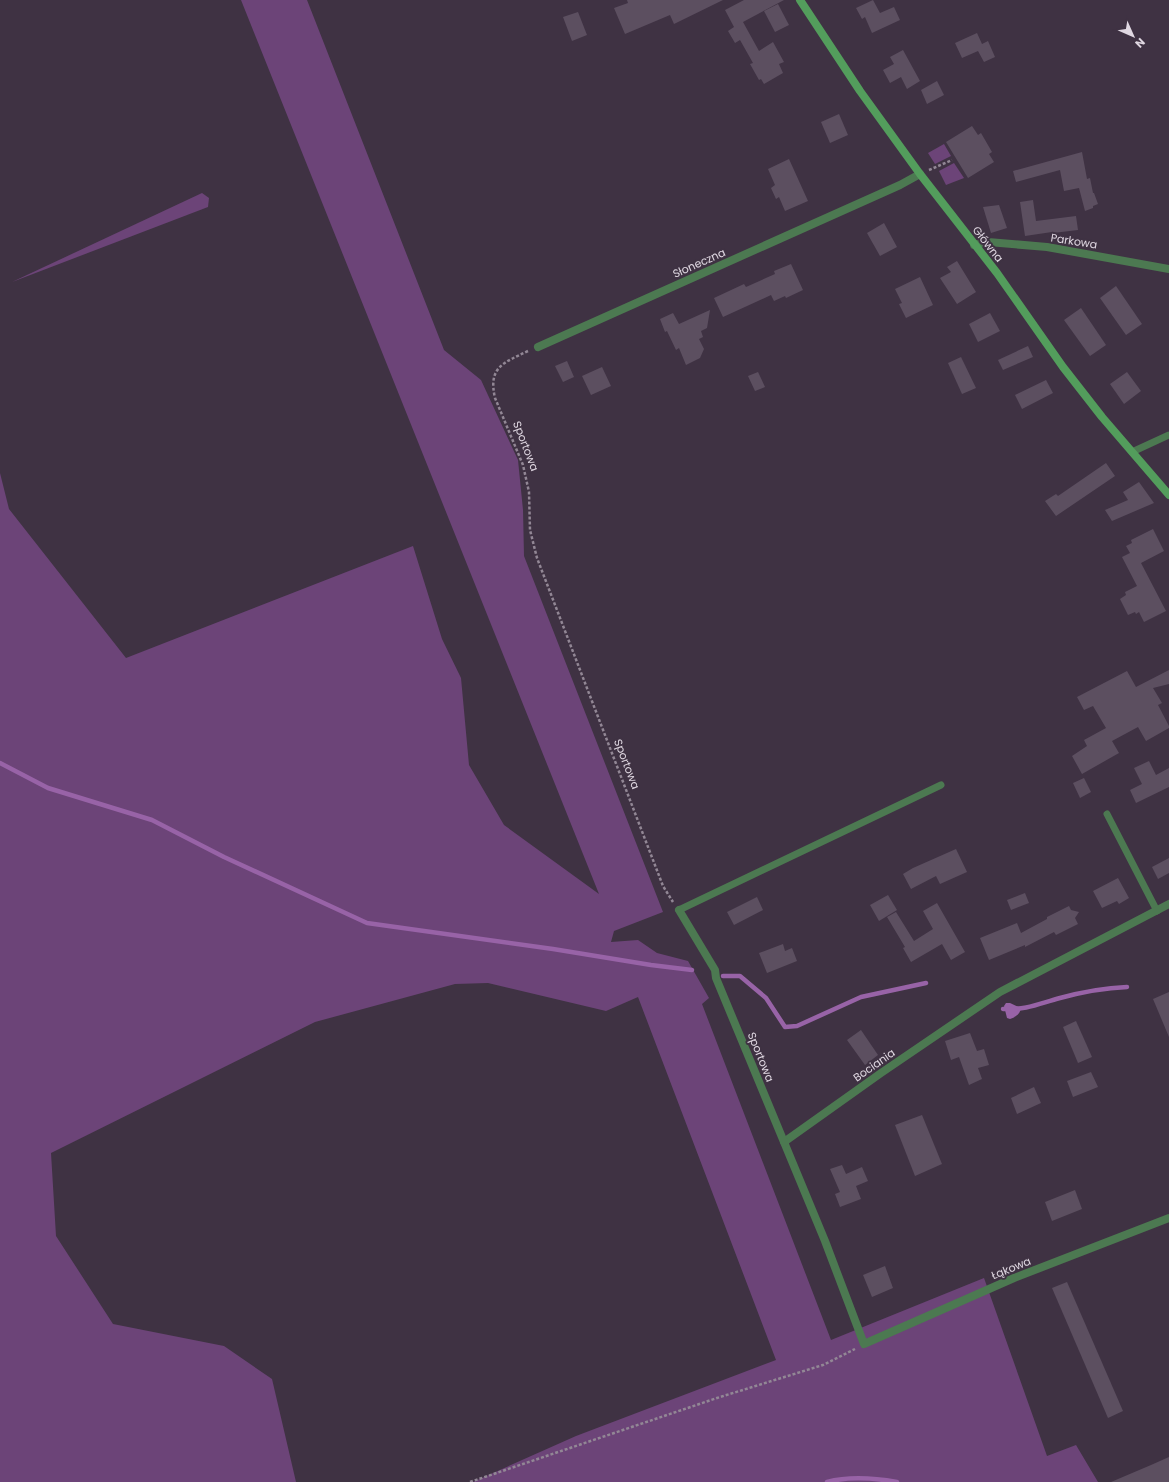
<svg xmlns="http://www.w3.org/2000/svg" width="1169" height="1482" font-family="Poppins,sans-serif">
	<rect width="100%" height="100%" fill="#3f3243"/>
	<!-- green -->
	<g fill="#6c4478">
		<path d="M241,0H307L444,350L481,380L518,460L523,510L524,556L663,912L614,931L611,942L638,940L657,953L688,961L709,998L702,1004L831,1340L984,1278L1047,1456L1076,1445L1098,1482H473L576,1436L776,1360L638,997L606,1011L488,983L455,984L315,1022L51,1153L56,1236L113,1324L224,1346L272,1379L296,1482H0V473L9,509L126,658L413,546L442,639L461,678L469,765L504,825L599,894Z"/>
		<path d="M944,144L951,156L935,164L928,153Z"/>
		<path d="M954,163L964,178L946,185L939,171Z"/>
		<path d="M202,193L209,198L208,207L12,282Z"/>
	</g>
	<!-- water -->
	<path fill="#9863a7" d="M1006,1003H1010L1021,1008C1020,1014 1016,1017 1010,1019L1007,1018L1004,1006Z"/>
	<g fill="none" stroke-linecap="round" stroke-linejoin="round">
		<!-- stream -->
		<g stroke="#9863a7" stroke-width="4.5">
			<path d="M0,763L48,788L152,820L224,857L367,923L553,949L651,965L692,970"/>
			<path d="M723,976H740L766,998L785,1027L797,1026L861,997L926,983"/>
			<path d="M1003,1009C1027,1010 1038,1004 1060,998C1082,992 1104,988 1127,987"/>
			<path d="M827,1482C850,1476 874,1478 897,1482"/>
		</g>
	</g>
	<!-- building -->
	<g fill="#5c4f60">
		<path d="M627,0H723L674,24L670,15L625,34L614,8L628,3Z"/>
		<path d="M744,0H784L743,22L759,51L773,42L784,62L779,64L783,73L764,84L761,79L759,80L750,64L753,63L740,40L735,43L728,31L734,27L725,10Z"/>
		<path d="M873,0L880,13L894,7L900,20L872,33L865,17L862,19L856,8Z"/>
		<path d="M778,4L789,25L775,32L764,11Z"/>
		<path d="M578,12L587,35L572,41L563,17Z"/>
		<path d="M977,33L982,44L988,41L995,57L984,62L978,51L962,58L955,43Z"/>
		<path d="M903,50L920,81L907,89L901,77L890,83L883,70L894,64L890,57Z"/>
		<path d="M937,81L944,95L927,104L921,90Z"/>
		<path d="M839,114L848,135L830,143L821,122Z"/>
		<path d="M972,126L978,135L981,133L992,152L989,154L994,162L968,178L946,142Z"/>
		<path d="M1082,152L1087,179L1090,178L1093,193H1094L1098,204L1093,206V208L1085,211L1079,188L1064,191L1060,170L1016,182L1013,171Z"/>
		<path d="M789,159L808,201L785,211L779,197L776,199L771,188L775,185L768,169Z"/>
		<path d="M1033,200L1036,221L1076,216L1078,230L1053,233L1052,232L1025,236L1020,202Z"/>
		<path d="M999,205L1007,228L991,233L983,207Z"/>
		<path d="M884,223L897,247L880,256L867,233Z"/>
		<path d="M957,261L976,292L957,304L940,278L951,272L947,267Z"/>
		<path d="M791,264L803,290L786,298L785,296L774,301L771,295L723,317L714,298L744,284L746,287L775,274L774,271Z"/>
		<path d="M920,277L933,305L906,318L899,304L902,303L895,289Z"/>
		<path d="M1116,286L1142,324L1126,335L1100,298Z"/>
		<path d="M1081,308L1106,345L1090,356L1064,320Z"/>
		<path d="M710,310L707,328L701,331L703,337L699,339L704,349L700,358L686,365L679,348L676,350L667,331L665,332L660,319L673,313L679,324Z"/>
		<path d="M990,313L1000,331L978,342L969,324Z"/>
		<path d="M1028,346L1033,357L1003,370L998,360Z"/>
		<path d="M961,357L976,388L962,394L948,363Z"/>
		<path d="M567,361L574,377L563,382L555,366Z"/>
		<path d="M602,367L611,386L591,395L582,376Z"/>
		<path d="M758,372L765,387L755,391L748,376Z"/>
		<path d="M1127,372L1141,391L1124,404L1110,384Z"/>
		<path d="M1046,380L1053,393L1022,409L1015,395Z"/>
		<path d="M1106,463L1115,476L1056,516L1045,501L1056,494L1058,496Z"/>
		<path d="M1139,482L1154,503L1112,521L1105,510L1128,500L1123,492Z"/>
		<path d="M1153,529L1164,551L1141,563L1166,611L1144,622L1139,612L1136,614L1135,612L1128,615L1120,599L1126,595L1125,592L1137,586L1122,557L1130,553L1126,546L1132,543L1131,540Z"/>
		<path d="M1169,670V684L1153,688L1162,703L1158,705L1169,726V728L1146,741L1138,727L1112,741L1119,753L1082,774L1072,756L1087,746L1084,740L1106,728L1093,706L1084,710L1077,697L1127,671L1136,687Z"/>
		<path d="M1149,761L1156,775L1169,768V787L1136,803L1130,790L1142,784L1134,768Z"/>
		<path d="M1084,778L1091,792L1080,798L1073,783Z"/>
		<path d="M956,849L967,872L940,884L936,876L911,889L903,874L913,868Z"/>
		<path d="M1169,858V873L1158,879L1152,867Z"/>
		<path d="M1118,878L1129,898L1119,904L1117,901L1102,908L1093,891Z"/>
		<path d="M1025,893L1029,903L1011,910L1007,900Z"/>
		<path d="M888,895L897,910L879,921L870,905Z"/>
		<path d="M757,897L763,910L734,925L727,912Z"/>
		<path d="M937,903L965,952L951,960L942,944L911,962L903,948L905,947L887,917L896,912L914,941L933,929L923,911Z"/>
		<path d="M1069,906L1071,910L1079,912L1075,918L1078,924L1056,935L1054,932L1025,947V945L989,960L980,938L1017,923L1021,933L1047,919V917Z"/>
		<path d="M783,944L785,951L792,948L797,961L767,973L759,953Z"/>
		<path d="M1169,992V1037L1153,999Z"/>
		<path d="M1076,1021L1092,1057L1078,1063L1063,1027Z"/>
		<path d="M861,1030L878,1055L865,1065L847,1040Z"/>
		<path d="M970,1033L977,1051L984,1049L989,1065L978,1068L982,1079L969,1085L959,1057L951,1060L945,1041Z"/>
		<path d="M1091,1072L1098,1087L1073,1097L1067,1081Z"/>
		<path d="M1034,1087L1041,1103L1017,1114L1011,1098Z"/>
		<path d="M922,1115L942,1164L915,1176L895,1125Z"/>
		<path d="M842,1165L846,1174L862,1167L868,1181L856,1186L861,1199L840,1207L835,1194L840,1192L830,1169Z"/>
		<path d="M1075,1190L1082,1209L1052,1221L1045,1202Z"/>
		<path d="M885,1266L893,1288L872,1297L863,1275Z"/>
		<path d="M1067,1282L1123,1411L1108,1418L1052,1288Z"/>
		<path d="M1169,1457V1482H1111L1151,1465Z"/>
	</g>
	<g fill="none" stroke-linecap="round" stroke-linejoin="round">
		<!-- path -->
		<g stroke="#928795" stroke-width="2.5" stroke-dasharray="3 2" stroke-linecap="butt">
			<path d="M929,170L952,160"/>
			<path d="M528,351C503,363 488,367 495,398L523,465L529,492L530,530L537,558L663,886L673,902"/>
			<path d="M470,1482L717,1398L823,1365L855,1349"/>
		</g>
		<!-- lane -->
		<g stroke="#4c7951" stroke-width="7">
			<path d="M1132,452L1169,435"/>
			<path d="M1107,814L1157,911"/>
			<path d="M679,910L941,785"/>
		</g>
		<!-- street -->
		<g stroke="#4c7951" stroke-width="8">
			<path d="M974,245L988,242L1047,247L1169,269"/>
			<path d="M538,347L900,185L920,174"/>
			<path d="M1169,904L1000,992L881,1073L784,1142L825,1241L864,1344L1014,1278L1169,1218"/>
			<path d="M679,910L715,970L716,978L784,1142"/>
		</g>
		<!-- secondary -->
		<path stroke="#539d5c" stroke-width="8" d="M800,0L860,91L920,174L997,273L1063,367L1102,417L1169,495"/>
	</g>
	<g text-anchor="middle" stroke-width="4" stroke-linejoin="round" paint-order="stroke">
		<!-- street labels -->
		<g font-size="11" fill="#e0d8e2" stroke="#3f3243">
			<text transform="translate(1074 241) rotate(9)" y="4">Parkowa</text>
			<text transform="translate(988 244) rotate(52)" y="4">Główna</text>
			<text transform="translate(699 263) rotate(-24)" y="4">Słoneczna</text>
			<text transform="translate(526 446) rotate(69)" y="4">Sportowa</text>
			<text transform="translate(627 764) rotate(69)" y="4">Sportowa</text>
			<text transform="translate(761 1057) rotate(68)" y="4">Sportowa</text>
			<text transform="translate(874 1065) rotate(-35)" y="4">Bociania</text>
			<text transform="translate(1011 1268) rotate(-22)" y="4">Łąkowa</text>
		</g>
	</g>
	<!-- north arrow -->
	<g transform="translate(1133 36) rotate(135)" stroke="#3f3243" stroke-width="3" paint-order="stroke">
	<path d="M0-3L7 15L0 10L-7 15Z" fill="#e0d8e2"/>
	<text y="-6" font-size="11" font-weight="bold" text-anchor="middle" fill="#e0d8e2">N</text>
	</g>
</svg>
